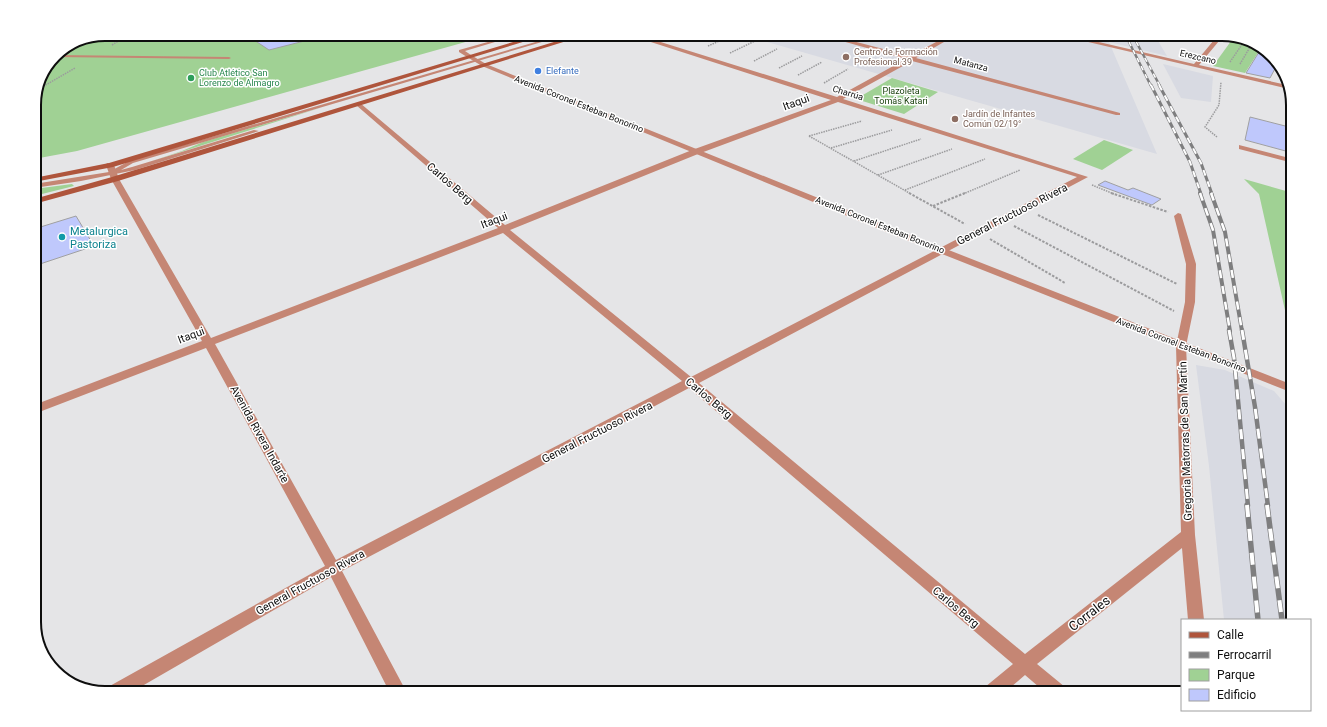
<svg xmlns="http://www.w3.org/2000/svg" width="1327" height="727" font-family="Roboto,sans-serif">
	<rect width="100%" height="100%" fill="#e5e5e7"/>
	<!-- built -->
	<g fill="#d8dae2">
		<path d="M739,34H1154L1167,56L1109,42L1157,154Z"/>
		<path d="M1163,64L1213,76L1211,102L1181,98Z"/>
		<path d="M1196,365L1225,370L1274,391L1293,413V620H1224L1209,466Z"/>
	</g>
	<!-- green -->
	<g fill="#a0d194">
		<path d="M106,34H494L77,151L34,159V101L55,55L78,39Z"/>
		<path d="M1234,37L1253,41L1261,48L1245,73L1213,66Z"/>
		<path d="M892,78L938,92L904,114L856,99Z"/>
		<path d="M323,107L149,162L182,151L203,142Z"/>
		<path d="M1104,140L1133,150L1102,170L1073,159Z"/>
		<path d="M1244,179L1293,193V346L1259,194Z"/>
		<path d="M72,184L74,186L34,196V189Z"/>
	</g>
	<!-- building -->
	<g fill="#bfc8fc" stroke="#a0a0a1">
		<path d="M245,34H332L269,50Z"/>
		<path d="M1259,52L1267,53L1278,63L1270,78L1246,73Z"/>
		<path d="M1250,117L1293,128V153L1245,140Z"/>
		<path d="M1105,181L1128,190L1133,188L1161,199L1152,205L1098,185Z"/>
		<path d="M76,216L94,246L34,266V229Z"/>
	</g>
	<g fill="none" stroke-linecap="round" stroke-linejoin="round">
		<!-- path-far1 -->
		<g stroke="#9b9b9d" stroke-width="1.5" stroke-dasharray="1.5 1" stroke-linecap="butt">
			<path d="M688,40L703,34"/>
			<path d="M112,45L130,34"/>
			<path d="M708,46L735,34"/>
			<path d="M730,53L757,40"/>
			<path d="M754,61L777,49"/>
			<path d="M1230,62L1245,40"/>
			<path d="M1240,64L1253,42"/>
			<path d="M779,68L802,56"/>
			<path d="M798,75L822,62"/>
			<path d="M824,83L848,69"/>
			<path d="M39,89L75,68"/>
			<path d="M809,136L911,194"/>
			<path d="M809,136L862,121"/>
			<path d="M1217,137L1205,127L1219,105L1221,82"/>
			<path d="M831,148L892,130"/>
			<path d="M854,161L921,139"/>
			<path d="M878,175L952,149"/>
			<path d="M1092,185L1114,194"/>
			<path d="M905,190L985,159"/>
			<path d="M963,194L1020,170"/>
		</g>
		<!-- path -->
		<g stroke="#9b9b9d" stroke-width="2" stroke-dasharray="2.5 1.5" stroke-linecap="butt">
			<path d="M909,193L965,224"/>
			<path d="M1111,193L1168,212"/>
			<path d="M933,206L965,193"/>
			<path d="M1038,215L1177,284"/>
			<path d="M1014,226L1174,311"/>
			<path d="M990,239L1065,283"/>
		</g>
		<!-- service -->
		<g fill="#c58674" fill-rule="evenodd">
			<path d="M484,34H489L499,39L516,34H522L465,51L471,55V57H467L459,52V50L495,40Z"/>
			<path d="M563,34H569L133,163L121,170L132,167L254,130L259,131L135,170L81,181L34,188V184L109,172L129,161Z"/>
			<path d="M55,55L229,57L231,58L229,59L54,57Z"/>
		</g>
		<!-- minor -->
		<g fill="#c58674" fill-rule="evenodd">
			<path d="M626,34H635L837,97L906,59L817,34H826L910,56L951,34H958L916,58L1120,113V115H1116L912,61L843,99L1088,177L699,383L1025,654L1181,532L1176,346L1185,302L1186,264L1174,216L1178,213L1181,214L1196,264L1195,302L1186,346L1195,535L1204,620H1188L1182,548L1037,664L1065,687L1067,693H1046L1025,675L1004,693H983L985,687L1013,664L689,388L342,571L407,693H390L331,577L130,693H106L108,687L325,566L206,348L34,414V405L202,341L111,179L106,165L107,163L114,165L119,179L211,338L498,228L356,105V103H360L505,225L692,150L831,100ZM838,102L1077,177L691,377L510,230L698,154ZM503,233L682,381L336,560L215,344Z"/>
			<path d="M1054,34H1064L1194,64L1219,34L1224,35L1199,65L1287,85L1289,89Z"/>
			<path d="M1239,145L1293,159V163L1239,149Z"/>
		</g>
		<!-- tertiary -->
		<path fill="#c58674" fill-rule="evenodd" d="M467,55H471L486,64L890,227L1293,385V393L884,231L482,66L467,57Z"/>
		<!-- secondary -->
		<g fill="#af553c" fill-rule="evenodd">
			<path d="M540,34H549L113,167L34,182V178L109,163Z"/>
			<path d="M580,34H589L118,181L34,204V199L112,177Z"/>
		</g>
		<defs>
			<g id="rail-far4">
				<path d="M1125,34L1151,86"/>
				<path d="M1132,34L1160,86"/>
			</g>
			<g id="rail-far3">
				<path d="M1151,85L1190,162L1201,194"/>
				<path d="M1159,85L1201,163L1212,194"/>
			</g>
			<g id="rail-far2">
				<path d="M1200,193L1213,230L1230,331"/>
				<path d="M1211,193L1225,232L1242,331"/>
			</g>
			<g id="rail-far1">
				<path d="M1229,330L1234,358L1248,506"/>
				<path d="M1242,330L1255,407L1268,506"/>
			</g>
			<g id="rail">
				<path d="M1247,505L1258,620"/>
				<path d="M1267,505L1282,620"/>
			</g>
		</defs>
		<!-- rail-far4 casing -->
		<use href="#rail-far4" stroke="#7e7e7f" stroke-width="2.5"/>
		<!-- rail-far3 casing -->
		<use href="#rail-far3" stroke="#7e7e7f" stroke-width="3"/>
		<!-- rail-far2 casing -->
		<use href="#rail-far2" stroke="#7e7e7f" stroke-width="4"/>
		<!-- rail-far1 casing -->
		<use href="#rail-far1" stroke="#7e7e7f" stroke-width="4.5"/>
		<!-- rail casing -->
		<use href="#rail" stroke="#7e7e7f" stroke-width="5.5"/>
		<!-- rail-far4 -->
		<use href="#rail-far4" stroke="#fff" stroke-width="1.5" stroke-dasharray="4.5" stroke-linecap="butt"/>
		<!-- rail-far3 -->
		<use href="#rail-far3" stroke="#fff" stroke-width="2" stroke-dasharray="6" stroke-linecap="butt"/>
		<!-- rail-far2 -->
		<use href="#rail-far2" stroke="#fff" stroke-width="2.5" stroke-dasharray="8" stroke-linecap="butt"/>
		<!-- rail-far1 -->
		<use href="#rail-far1" stroke="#fff" stroke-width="3" stroke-dasharray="10" stroke-linecap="butt"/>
		<!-- rail -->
		<use href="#rail" stroke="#fff" stroke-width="4" stroke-dasharray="12" stroke-linecap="butt"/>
	</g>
	<!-- markers -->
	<g fill="#8d6e63" stroke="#fff" stroke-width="1.5">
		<circle cx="846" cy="57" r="4"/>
		<circle cx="955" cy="119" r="4"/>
	</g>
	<circle fill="#3f7fe0" stroke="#fff" stroke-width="1.5" cx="538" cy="71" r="4"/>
	<circle fill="#2e9e5b" stroke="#fff" stroke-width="1.5" cx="191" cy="78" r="4"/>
	<circle fill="#0f9aa8" stroke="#fff" stroke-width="1.5" cx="62" cy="237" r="4"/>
	<g text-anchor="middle" stroke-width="3" stroke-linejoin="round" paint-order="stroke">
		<!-- far-education labels -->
		<g font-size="9" fill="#785e54" stroke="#fff" text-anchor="start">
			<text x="854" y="55">Centro de Formación<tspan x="854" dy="10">Profesional 39</tspan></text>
			<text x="963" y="117">Jardín de Infantes<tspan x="963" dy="10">Común 02/19°</tspan></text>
		</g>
		<!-- far-street labels -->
		<g font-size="9" fill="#0e0e0e" stroke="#fff">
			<text transform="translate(1198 57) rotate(13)" y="3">Erezcano</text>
			<text transform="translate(971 64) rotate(15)" y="3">Matanza</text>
			<text transform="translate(848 93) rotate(17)" y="3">Charrúa</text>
			<text transform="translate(579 104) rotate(22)" y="3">Avenida Coronel Esteban Bonorino</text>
			<text transform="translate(880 225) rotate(22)" y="3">Avenida Coronel Esteban Bonorino</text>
			<text transform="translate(1181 345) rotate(21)" y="3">Avenida Coronel Esteban Bonorino</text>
		</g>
		<!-- far-shop labels -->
		<g font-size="9" fill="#366cbe" stroke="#fff" text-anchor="start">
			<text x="546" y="74">Elefante</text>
		</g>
		<!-- far-leisure labels -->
		<g font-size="9" fill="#27864d" stroke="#fff" text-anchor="start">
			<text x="199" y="76">Club Atlético San<tspan x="199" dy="10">Lorenzo de Almagro</tspan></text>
		</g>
		<!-- far-park labels -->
		<g font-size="9" fill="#143c07" stroke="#fff">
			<text x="901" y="94">Plazoleta<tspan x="901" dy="10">Tomás Katari</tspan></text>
		</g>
		<!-- street labels -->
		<g font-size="11" fill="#0e0e0e" stroke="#fff">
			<text transform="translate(796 102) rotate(-20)" y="4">Itaqui</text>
			<text transform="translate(450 183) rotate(41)" y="4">Carlos Berg</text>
			<text transform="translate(1012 214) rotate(-27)" y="4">General Fructuoso Rivera</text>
			<text transform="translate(494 220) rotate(-21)" y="4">Itaqui</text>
			<text transform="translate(191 335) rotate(-21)" y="4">Itaqui</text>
			<text transform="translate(709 398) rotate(40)" y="4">Carlos Berg</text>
			<text transform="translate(597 432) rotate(-27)" y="4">General Fructuoso Rivera</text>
			<text transform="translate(260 434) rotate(61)" y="4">Avenida Rivera Indarte</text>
			<text transform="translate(1185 441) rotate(-92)" y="4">Gregoria Matorras de San Martín</text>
			<text transform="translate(310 582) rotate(-29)" y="4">General Fructuoso Rivera</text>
			<text transform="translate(956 607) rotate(40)" y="4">Carlos Berg</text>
		</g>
		<!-- culture labels -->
		<g font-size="11" fill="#0d838f" stroke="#fff" text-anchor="start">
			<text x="70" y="235">Metalurgica<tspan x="70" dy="13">Pastoriza</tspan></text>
		</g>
		<!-- near-street labels -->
		<g font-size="13" fill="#0e0e0e" stroke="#fff">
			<text transform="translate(1089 613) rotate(-38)" y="5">Corrales</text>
		</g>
	</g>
	<!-- crop -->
	<path d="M0 0H1327V727H0ZM105 41H1222A64 64 0 0 1 1286 105V622A64 64 0 0 1 1222 686H105A64 64 0 0 1 41 622V105A64 64 0 0 1 105 41Z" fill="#fff" fill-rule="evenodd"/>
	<path fill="none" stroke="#0e0e0e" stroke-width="2" d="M105 41H1222A64 64 0 0 1 1286 105V622A64 64 0 0 1 1222 686H105A64 64 0 0 1 41 622V105A64 64 0 0 1 105 41Z"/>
	<!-- legend -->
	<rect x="1181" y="619" width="130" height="92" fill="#ffffff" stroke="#9f9f9f"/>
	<rect x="1189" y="632" width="20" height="6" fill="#af553c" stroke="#9f9f9f"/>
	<text x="1217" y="639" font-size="12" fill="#0e0e0e">Calle</text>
	<rect x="1189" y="652" width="20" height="6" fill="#7e7e7f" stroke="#9f9f9f"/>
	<text x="1217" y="659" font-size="12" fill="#0e0e0e">Ferrocarril</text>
	<rect x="1189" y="669" width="20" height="12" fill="#a0d194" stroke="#9f9f9f"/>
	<text x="1217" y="679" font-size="12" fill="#0e0e0e">Parque</text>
	<rect x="1189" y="689" width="20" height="12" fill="#bfc8fc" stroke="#9f9f9f"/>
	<text x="1217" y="699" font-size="12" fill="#0e0e0e">Edificio</text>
</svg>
